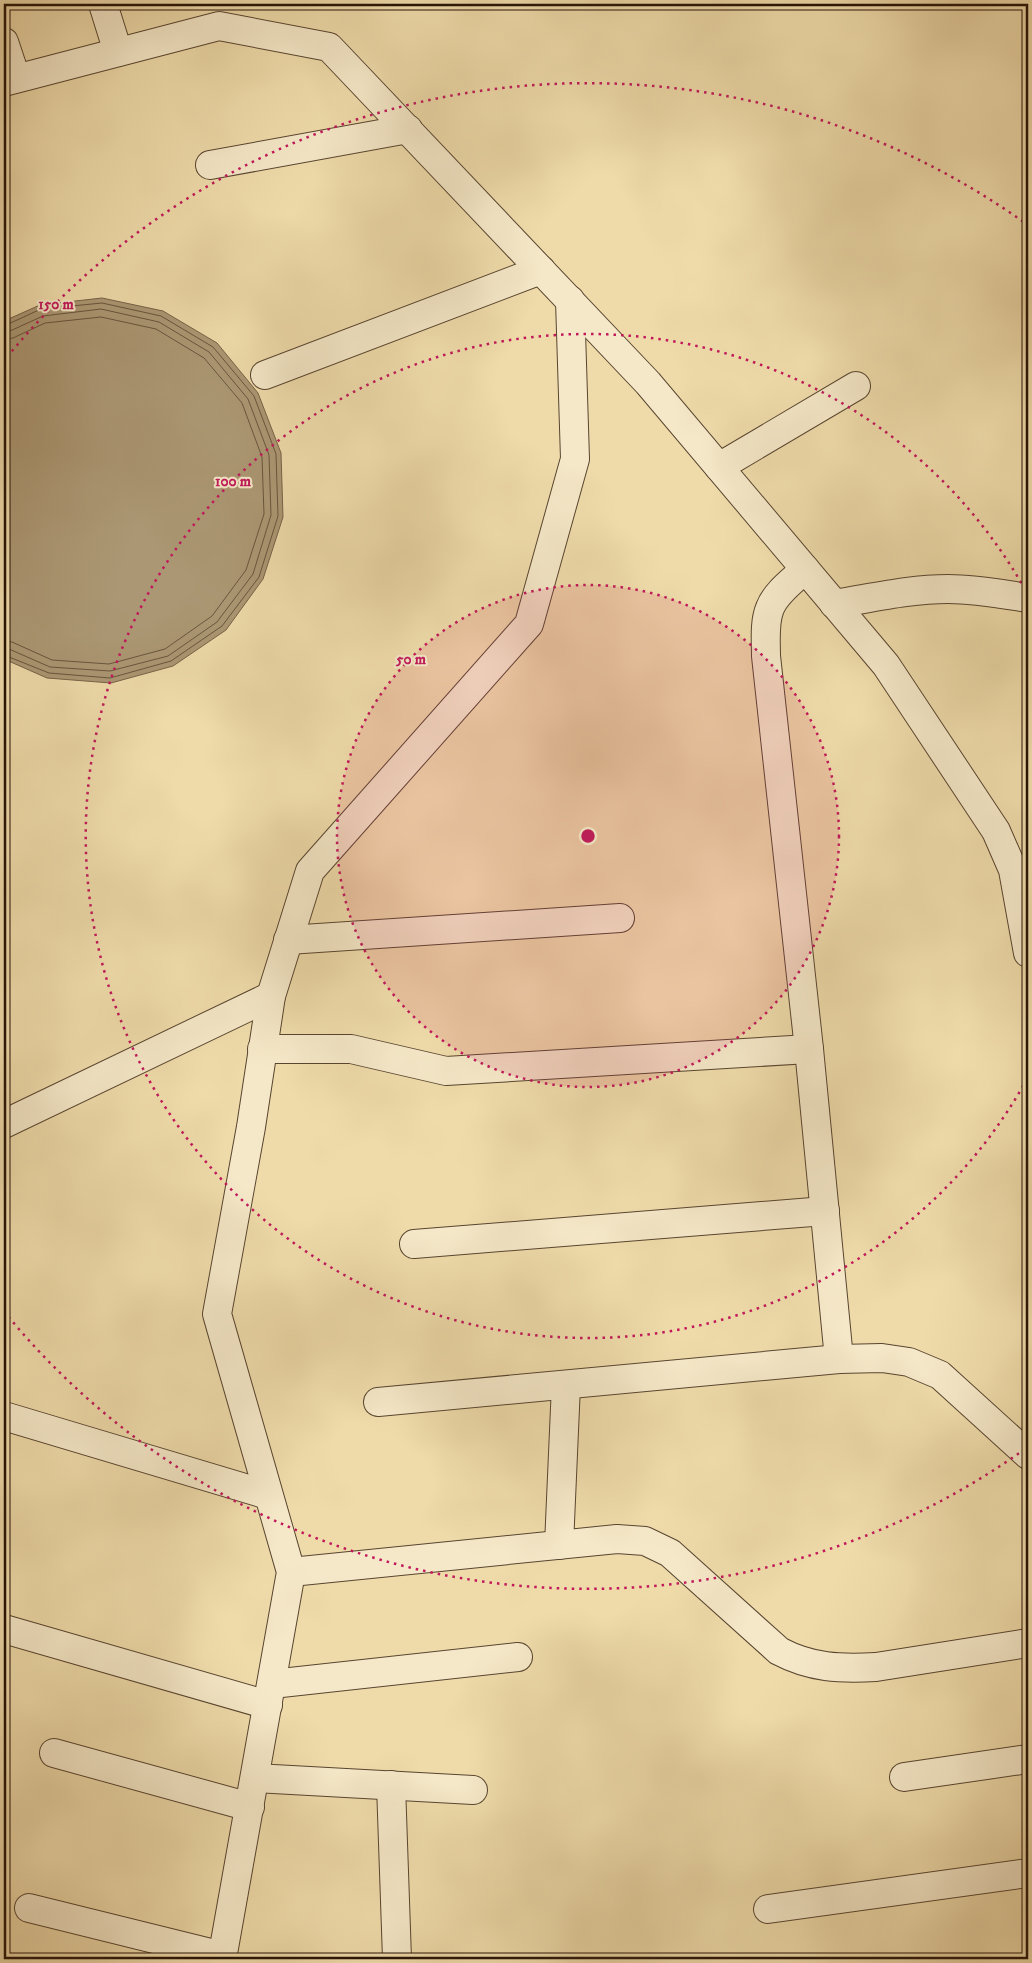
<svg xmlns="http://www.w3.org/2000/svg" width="1032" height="1963" font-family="'IM FELL DW Pica',serif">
	<rect width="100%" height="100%" fill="#efdbaa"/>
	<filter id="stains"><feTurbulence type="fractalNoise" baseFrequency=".004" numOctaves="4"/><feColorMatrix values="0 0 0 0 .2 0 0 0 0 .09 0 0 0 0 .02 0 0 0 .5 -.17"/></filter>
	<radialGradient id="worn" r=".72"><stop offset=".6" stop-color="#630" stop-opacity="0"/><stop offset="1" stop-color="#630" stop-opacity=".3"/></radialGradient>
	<!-- water -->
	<path fill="#ab9773" stroke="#766248" d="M102,298L163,311L217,343L258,393L281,453L283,517L263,579L226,630L173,666L111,683L47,678L4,659V321L40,305Z"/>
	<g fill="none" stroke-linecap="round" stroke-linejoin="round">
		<!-- shore -->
		<g stroke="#68553d" stroke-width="1">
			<path d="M4,326L41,309L102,303L161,316L213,347L254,396L276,454L278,516L259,577L222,626L171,661L110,678L49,673L4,655"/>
			<path d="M4,332L10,331L43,316L101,309L159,322L209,352L248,399L269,455L271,515L253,574L217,622L168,656L110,671L50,667L9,649H4"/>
			<path d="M4,339L13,338L45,323L101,317L156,329L204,358L242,403L262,457L264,514L246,570L212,616L165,649L109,664L52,660L12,642L4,641"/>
		</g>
		<defs>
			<g id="street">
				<path d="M103,4L118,52"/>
				<path d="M4,42L16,78"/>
				<path d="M4,82L219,26L329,47L648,383L886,665L996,831L1013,870L1028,953"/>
				<path d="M210,165L408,129"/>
				<path d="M265,375L541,270"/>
				<path d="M719,467L856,386"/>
				<path d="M805,569C794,580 776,592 770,608C764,622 766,641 766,656L809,1049L839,1359"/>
				<path d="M834,604C872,598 910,589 948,589C975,589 1002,594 1028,598"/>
				<path d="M288,940L620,918"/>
				<path d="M262,1049H351L446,1071L809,1049"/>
				<path d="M4,1124L271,996"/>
				<path d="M414,1244L825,1211"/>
				<path d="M378,1402L839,1359L882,1358L909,1362L940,1375L1028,1455"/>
				<path d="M4,1416L268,1495"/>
				<path d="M559,1545L566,1385"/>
				<path d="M291,1572L617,1539L645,1541L670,1553L779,1651C811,1668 840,1669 876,1667L1028,1643"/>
				<path d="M4,1629L268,1705"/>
				<path d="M272,1684L518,1657"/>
				<path d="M54,1753L250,1807"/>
				<path d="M904,1777L1028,1759"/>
				<path d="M255,1778L473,1790"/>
				<path d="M391,1785L397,1959"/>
				<path d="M29,1908L223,1956"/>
				<path d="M768,1909L1028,1873"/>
				<path d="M222,1959L291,1572L217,1314L251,1127L271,996L310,871L529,624L575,459L570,300"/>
			</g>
		</defs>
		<!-- street casing -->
		<use href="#street" stroke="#584530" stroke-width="30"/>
		<!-- street -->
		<use href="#street" stroke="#f5e8c8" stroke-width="28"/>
	</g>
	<!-- distance rings -->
	<circle cx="588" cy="836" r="251" fill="#c2185b" fill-opacity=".12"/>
	<g fill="none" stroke="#c2185b" stroke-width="2.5" stroke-dasharray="2.5 5">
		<circle cx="588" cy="836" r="251"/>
		<path d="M1027 1079A502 502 0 1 1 1027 593"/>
		<path d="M1025 1449A753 753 0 0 1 7 1315M7 357A753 753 0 0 1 1025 223"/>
	</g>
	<circle cx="588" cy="836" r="8" fill="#c2185b" stroke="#f5e8c8" stroke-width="2.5"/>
	<g font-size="15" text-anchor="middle" font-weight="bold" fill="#c2185b" stroke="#f5e8c8" stroke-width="4" stroke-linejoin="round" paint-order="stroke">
		<text x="56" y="309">150 m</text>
		<text x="233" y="486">100 m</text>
		<text x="411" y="664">50 m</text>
	</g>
	<!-- margin -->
	<rect width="1032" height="1963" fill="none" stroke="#efdbaa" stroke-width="20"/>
	<rect x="5" y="5" width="1022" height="1953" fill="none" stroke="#261307" stroke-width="2.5"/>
	<rect x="10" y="10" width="1012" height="1943" fill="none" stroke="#261307"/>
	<rect width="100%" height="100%" filter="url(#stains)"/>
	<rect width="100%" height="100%" fill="url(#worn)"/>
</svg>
